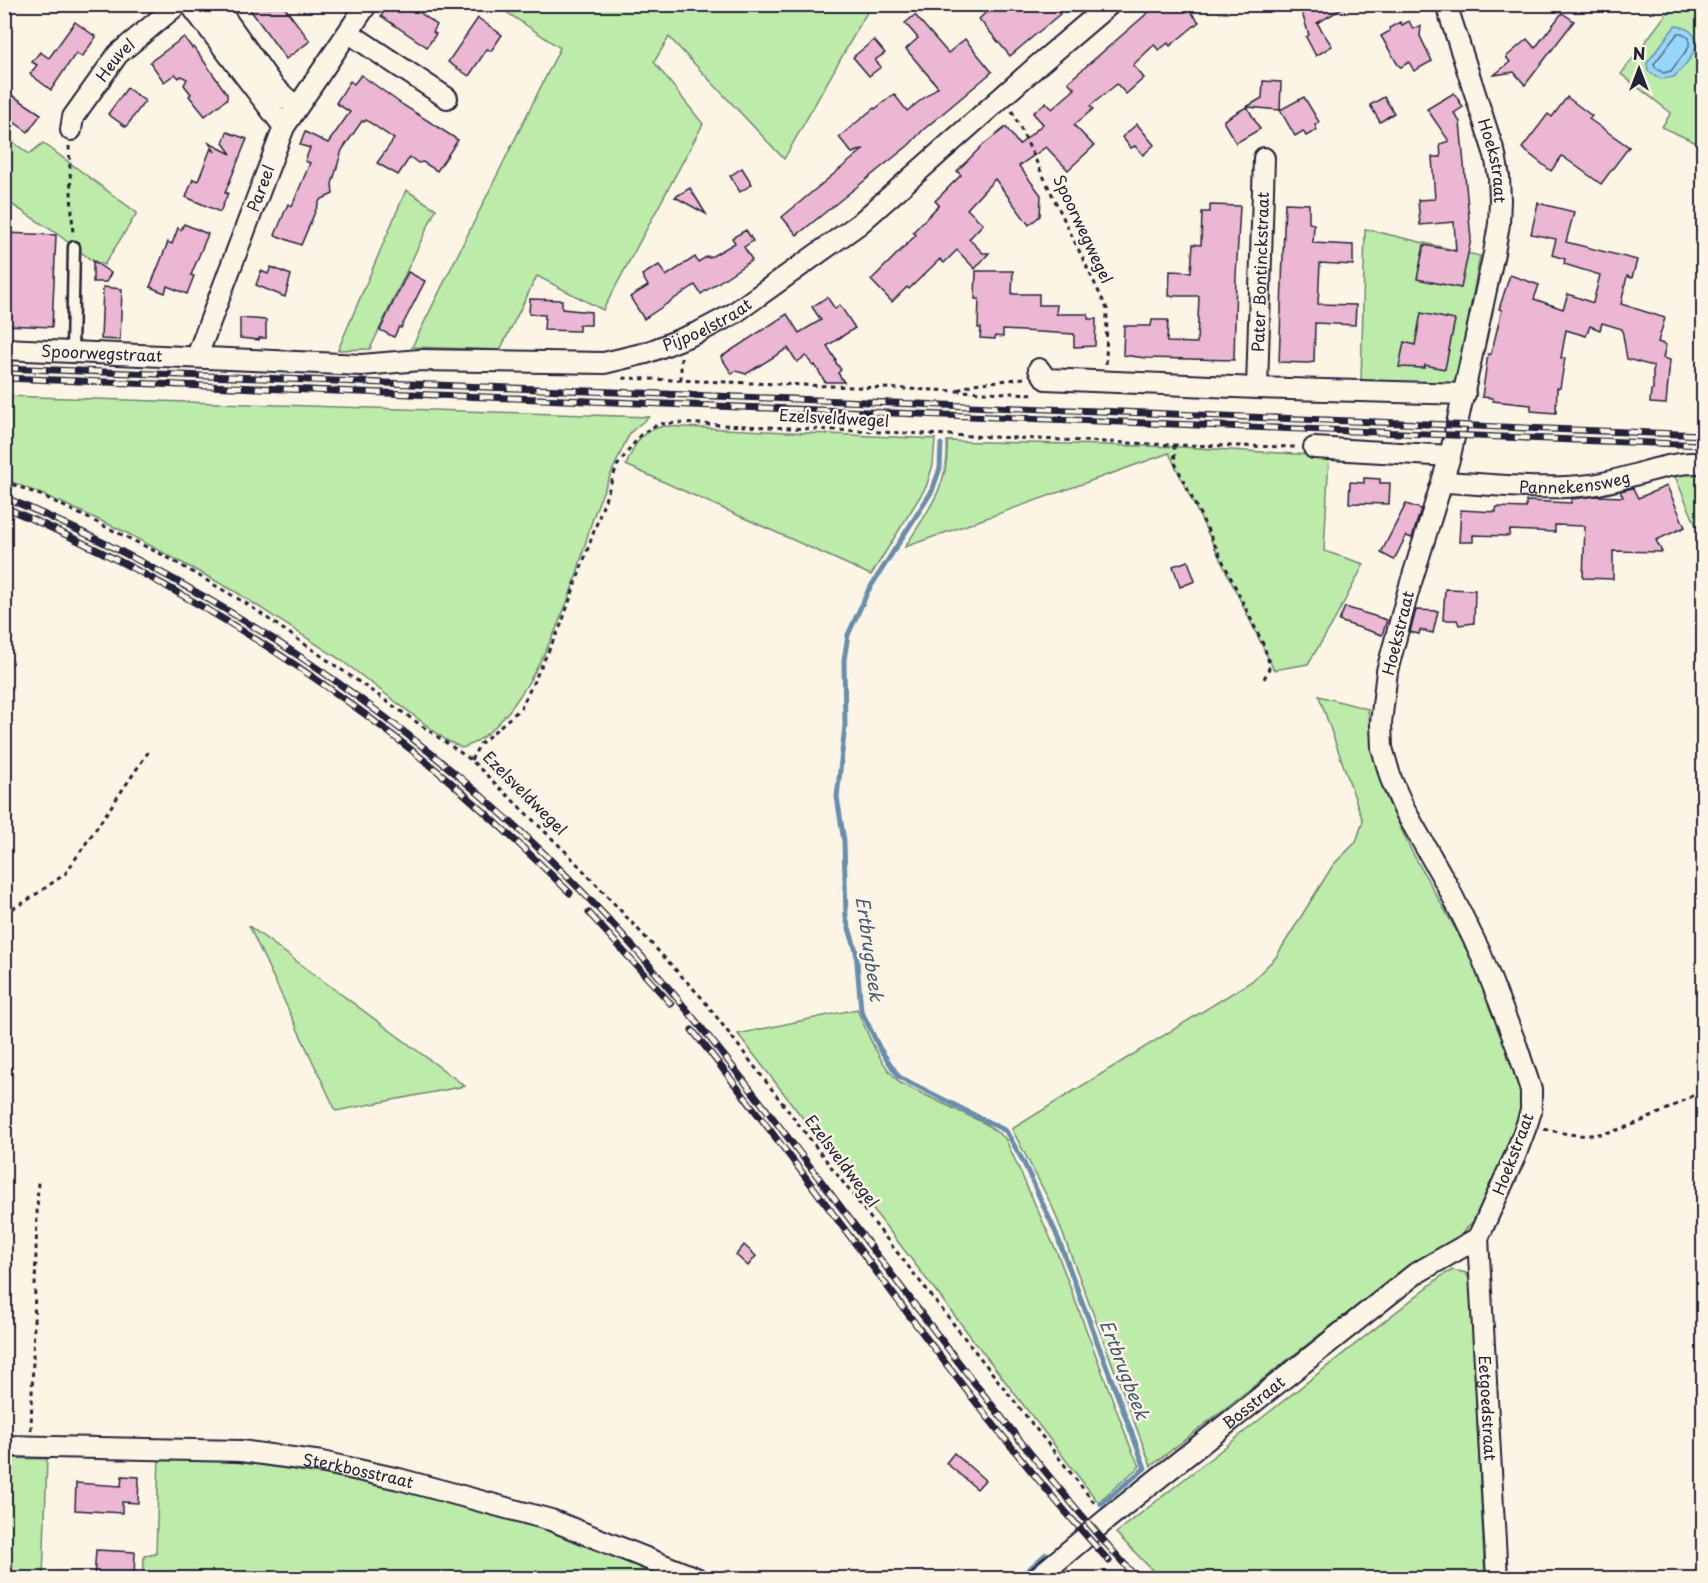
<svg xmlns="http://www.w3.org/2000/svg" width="1708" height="1583" font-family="'Playpen Sans',sans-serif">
	<rect width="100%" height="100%" fill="#fcf5e5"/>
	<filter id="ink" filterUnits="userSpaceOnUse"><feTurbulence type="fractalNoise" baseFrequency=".0167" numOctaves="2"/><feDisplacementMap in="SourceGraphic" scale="12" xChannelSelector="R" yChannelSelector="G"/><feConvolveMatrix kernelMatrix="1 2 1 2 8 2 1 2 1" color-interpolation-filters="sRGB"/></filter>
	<g filter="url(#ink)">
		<!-- green -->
		<g fill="#bdeba9" stroke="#708672" stroke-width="1.5">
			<path d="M496,5L871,4V5L784,159L669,37L654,62L703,124L603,310L537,276L500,350L412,347L560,48Z"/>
			<path d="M1673,5H1703V146L1662,127L1671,113L1621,74Z"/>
			<path d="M4,135L29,154L43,143L137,213L104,265L90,259L56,233L5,200Z"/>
			<path d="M406,190L436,209L370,349L338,350Z"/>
			<path d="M1365,229L1480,256L1458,376L1455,383L1448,386L1361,382Z"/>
			<path d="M5,396L649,417C643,422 636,427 631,432C625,441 620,455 615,465C609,479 602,493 597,507C588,530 583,554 576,577C560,626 515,732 462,748L446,740L341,660L236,592L125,532L60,502L5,479Z"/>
			<path d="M663,426L935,439L933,465L926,487L871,575L626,465C636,442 638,433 663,426Z"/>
			<path d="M947,441L1182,447L1329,456L1324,551L1364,564L1333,623L1308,664L1274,670L1169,453L905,547C927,512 950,485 947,441Z"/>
			<path d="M1674,474L1703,475V542Z"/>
			<path d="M1319,696L1368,709L1373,755L1384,793L1412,852L1466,948L1492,1009L1513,1068L1522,1097L1520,1113L1512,1137L1474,1220L1461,1235L1403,1270L1151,1466L1053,1208L1012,1129L1252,981L1276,957L1333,865L1356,842L1363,821Z"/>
			<path d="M249,926L465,1086L336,1111Z"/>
			<path d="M857,1009C868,1035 879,1063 900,1083L984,1123L1005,1138L1058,1255L1132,1451L1140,1466L1098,1502L738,1034Z"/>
			<path d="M1453,1270L1466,1273L1470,1281L1485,1578H1160L1116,1533L1443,1275Z"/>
			<path d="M159,1456L256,1464L378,1483L525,1522L669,1578H143L144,1556L156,1554Z"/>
			<path d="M5,1458L47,1459L43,1578H5Z"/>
		</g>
		<!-- water -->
		<path fill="#98d6f9" stroke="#698ead" stroke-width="1.5" d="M1675,26C1682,26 1687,28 1692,33C1706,46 1682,68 1674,77L1661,79L1648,71L1647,63Z"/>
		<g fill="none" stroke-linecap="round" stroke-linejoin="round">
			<!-- shore -->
			<path stroke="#516a87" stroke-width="1.5" d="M1678,33H1682L1689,38V47L1671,71L1663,73L1655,67L1654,64Z"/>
			<!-- stream -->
			<g stroke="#698ead" stroke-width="5">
				<path d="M941,444L940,468L932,491L868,591L848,635L844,660L845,726L837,797L844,841L846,918L856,951L861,1010L880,1049L899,1077L1006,1131L1023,1161L1056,1233L1145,1468L1101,1504"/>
				<path d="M1019,1578L1046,1554"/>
			</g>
		</g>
		<!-- building -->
		<g fill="#ecb7d2" stroke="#22223b" stroke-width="1.5">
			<path d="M246,4H282L310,41L286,59Z"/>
			<path d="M389,4H408L437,25L433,32L436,34L427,47L381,16Z"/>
			<path d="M995,4H1052L1060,14L1010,56L979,19Z"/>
			<path d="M1158,4H1184L1199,22L1170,46L1168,43L1159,50L1154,45L1133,65L1144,78L1126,94L1117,84L1090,106L1093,109L1074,125L1094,146L1068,170L1046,147L1019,166L1041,195L1040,216L1029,225L995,179L967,209L983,224L969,239L983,253H989L975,269L957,250L944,263L940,259L909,289L907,287L892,302L871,280L916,235L913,232L939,205L935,201L961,175L957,171L983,145L1006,127L1019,145L1043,124L1033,113L1046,102L1052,109L1075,89L1068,82Z"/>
			<path d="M1299,4H1306L1310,12L1333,4L1347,6L1317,23L1332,46L1316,56L1306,37L1309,35Z"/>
			<path d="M1562,13L1574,21L1525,85L1514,72L1494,75L1510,62L1506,57L1527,39L1535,48Z"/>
			<path d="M915,15L948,53L965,39L992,72L923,130L909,145L797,235L782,217L864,149L852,153L839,137L874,108L875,109L894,94L907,111L938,87L906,49L918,38L905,23Z"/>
			<path d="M478,18L502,35L491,51L487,49L469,76L448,62Z"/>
			<path d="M1409,21L1413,29L1421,25L1420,36L1432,61L1414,71L1409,62L1401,67L1398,65L1381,36L1390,31L1389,28L1400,22L1402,25Z"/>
			<path d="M75,22L96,37L82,57L76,53L51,90L30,74L37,65L32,62L40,52L49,58Z"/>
			<path d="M184,37L192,48L194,47L227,94V99L205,116L189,96L191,94L184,85L187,79L181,76L179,78L175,74L164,82L150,62Z"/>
			<path d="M874,40L885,53L875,60L881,67L869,76L853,57Z"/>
			<path d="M361,75L403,105L458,140L437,171L423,162L418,163L410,157L398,175L377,163L394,139L366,120L364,122L362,121L342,150L332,184L333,194L320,200L301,245L275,235L288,204L292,206L310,163L305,161L310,148L300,145L305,132L328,143L350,112L336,103L350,81L354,84Z"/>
			<path d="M1263,81L1281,82L1280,110L1247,107L1260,129L1236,143L1224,123V120L1262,98Z"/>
			<path d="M127,88L145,101L126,127L108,114Z"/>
			<path d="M4,90L41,114L28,132L4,115Z"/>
			<path d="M1454,93L1463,107L1454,113L1460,122L1471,239L1461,288L1417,279L1424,245L1456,251L1454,222L1420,225L1418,200L1435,199L1432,157H1441L1440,144L1449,141L1427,109Z"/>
			<path d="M1304,97L1319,122L1315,125L1317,130L1306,136L1303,131L1295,136L1280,110Z"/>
			<path d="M1384,97L1394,113L1380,122L1370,105Z"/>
			<path d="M1567,97L1592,116L1589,119L1629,147L1601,184L1562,156L1551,171L1522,148L1548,114L1552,117Z"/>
			<path d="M1137,124L1154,145L1143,155L1135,146L1131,148L1122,137Z"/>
			<path d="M227,132L247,139L225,193H228L220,212L186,197L193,179L198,181L211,148L215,152L209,143L231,154L223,143Z"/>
			<path d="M742,168L752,184L740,192L730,176Z"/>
			<path d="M690,188L706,214L675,197Z"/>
			<path d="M1285,203L1309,204V223L1314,224L1313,243L1353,245V265L1320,263L1318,304L1356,305L1355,325L1315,323L1314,362L1308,363L1279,362Z"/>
			<path d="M1538,203L1574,212L1566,242L1637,260L1632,278L1627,276L1621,304L1665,318L1658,342L1666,345L1663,358L1670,360L1666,404L1650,403L1651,390H1653V366L1627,359L1622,329L1602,323L1600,330L1590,326L1586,336L1566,330L1561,358H1565L1560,388H1557L1556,413L1531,411V405L1493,401V398L1482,397L1488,354H1491L1502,310L1499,309L1510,275L1539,285L1534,299L1563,309L1568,294L1593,303L1600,275L1564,264L1565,259L1552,255L1556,239L1531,234Z"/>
			<path d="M1210,205L1240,206L1236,276L1234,360L1146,358L1123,355L1124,326H1151L1152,320H1168L1167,342L1197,343L1199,296H1169L1170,271L1191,272L1193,244L1201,245L1202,212H1210Z"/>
			<path d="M184,224L208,234L191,275L194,276L187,294L167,286L165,293L150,287L168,242L172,244L178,228L181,230Z"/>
			<path d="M746,230L753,241L744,247L752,260L701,294L695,285L644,319L630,297L648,286L642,275L659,265L666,276L695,257L698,262L708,256L709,258L735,243L732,238Z"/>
			<path d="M4,233L56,235L52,327L4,325Z"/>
			<path d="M93,261L111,273L106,282H93Z"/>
			<path d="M271,267L291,275L285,297L256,285L261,271L268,274Z"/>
			<path d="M976,271H1013L1012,294H1039V305H1057L1056,314H1088V319H1096L1095,346L1074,347V334L1003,330V337L995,336V339L980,338L981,328H978L979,299H975Z"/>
			<path d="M408,272L425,281L401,328L399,327L394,337L380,330Z"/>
			<path d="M103,287L122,289L120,340L101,339Z"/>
			<path d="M827,297L835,309L840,305L855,328L827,346L836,360L835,361L841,370L838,373L844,382H825L815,365L813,366L806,356L797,362L788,348L746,374L736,371L732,374L721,357L787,314L799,333L821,320L812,307Z"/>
			<path d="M530,299L562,300V309L591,312V325H579V331L544,330L545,315L529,314Z"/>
			<path d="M1421,313L1455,320L1445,369L1425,365L1424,368L1399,367L1404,342L1415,345Z"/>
			<path d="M240,318L266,320V338H259V340L240,338Z"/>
			<path d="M1364,478L1380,479V483H1390L1389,504L1349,503L1350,482L1364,483Z"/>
			<path d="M1667,486L1685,527L1656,540L1662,552L1613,551V579L1583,578L1585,526L1555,525V532L1510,530L1509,536L1473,535V542H1459L1461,510L1496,512V507L1526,508V501L1571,503V499L1597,496L1623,497L1620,491L1633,488L1638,498Z"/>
			<path d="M1406,504L1421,509L1412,538L1406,536L1394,560L1381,553Z"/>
			<path d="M1188,561L1195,581L1180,587L1173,566Z"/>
			<path d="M1445,589L1475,590L1474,623L1459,625L1457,620H1443Z"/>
			<path d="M1345,607L1387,620L1382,635L1339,621Z"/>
			<path d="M1416,610L1438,611L1433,633L1420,630L1419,634L1410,632Z"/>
			<path d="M744,1245L756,1256L748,1266L736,1255Z"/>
			<path d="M954,1453L985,1480L977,1489L946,1463Z"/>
			<path d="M122,1476L139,1477L138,1503L122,1502V1513L75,1510L76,1483L121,1486Z"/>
			<path d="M96,1550L135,1552L134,1578H94Z"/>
		</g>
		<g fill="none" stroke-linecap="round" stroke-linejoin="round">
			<defs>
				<path id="service" d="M72,351L74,247"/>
				<g id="minor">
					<path d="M190,4L284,127"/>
					<path d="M215,4L273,86L296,107"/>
					<path id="s1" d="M1446,4L1495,155L1499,177L1500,200L1499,224L1494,253L1450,456L1408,592L1387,671L1381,723L1382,748L1391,779L1404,809L1447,885L1480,952L1517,1047L1531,1090V1111L1527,1124L1515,1156L1478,1238L1497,1578"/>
					<path d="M349,33L447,98"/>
					<path id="s2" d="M71,130L73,117L118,54L178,4"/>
					<path id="s3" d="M4,349L362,365L420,360L604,363L646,353L699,332L733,314L859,224L1037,66L1110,4"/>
					<path id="s4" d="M198,357L200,348L284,127L367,4"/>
					<path d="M1039,369L1046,379L1257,388L1465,394"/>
					<path id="s5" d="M1257,388L1264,158"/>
					<path d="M1314,448L1450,456"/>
					<path id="s6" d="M1443,482C1492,484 1542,491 1591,485C1630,480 1663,461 1704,463"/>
					<path id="s7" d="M4,1446L241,1451L322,1462L399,1479L551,1520L696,1578"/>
					<path id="s8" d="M1037,1578L1107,1519L1415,1274L1478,1238"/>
				</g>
			</defs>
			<!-- service casing -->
			<use href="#service" stroke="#22223b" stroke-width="15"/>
			<!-- minor casing -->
			<use href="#minor" stroke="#22223b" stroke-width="24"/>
			<!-- path -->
			<g stroke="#22223b" stroke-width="3" stroke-dasharray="4.5 4.5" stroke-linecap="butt">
				<path d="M1012,111L1107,309L1106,365"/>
				<path d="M69,146L73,236"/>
				<path d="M623,378L1036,394"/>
				<path d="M681,380V358"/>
				<path d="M958,390L973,384L1025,378"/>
				<path d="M1174,445L1175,463L1264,646L1270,666L1264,679"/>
				<path d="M4,481L45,497L165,556L247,604L471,760L567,853L702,998L878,1228L1096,1505"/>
				<path d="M471,760L480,744L521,708L561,625L617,466L641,434L658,424L678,423L1174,445L1297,447"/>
				<path d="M4,913L25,902L65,874L149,751"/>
				<path d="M1544,1129C1555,1131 1566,1134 1577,1135C1619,1138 1667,1109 1704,1090"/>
				<path d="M31,1430L38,1180"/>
			</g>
			<!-- service -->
			<use href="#service" stroke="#fcf5e5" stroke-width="10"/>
			<!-- minor -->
			<use href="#minor" stroke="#fcf5e5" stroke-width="20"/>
			<defs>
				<g id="rail">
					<path d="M4,368L1704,435"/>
					<path d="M4,378L1704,445"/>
					<path d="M4,497C256,603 485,770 661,979C826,1174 965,1389 1137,1578"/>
					<path d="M4,507C164,575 314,668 447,779C490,816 530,854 570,893"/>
					<path d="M589,913L671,1004"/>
					<path d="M692,1030C833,1205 957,1394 1109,1561"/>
				</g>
			</defs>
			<!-- rail casing -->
			<use href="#rail" stroke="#22223b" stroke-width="7"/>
			<!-- rail -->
			<use href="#rail" stroke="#fcf5e5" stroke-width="4.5" stroke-dasharray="14" stroke-linecap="butt"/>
		</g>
	</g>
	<g text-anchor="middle" stroke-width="5" stroke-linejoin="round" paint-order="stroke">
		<!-- street labels -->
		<g font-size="16" fill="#22223b" stroke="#fcf5e5">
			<text dy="6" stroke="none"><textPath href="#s2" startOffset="84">Heuvel</textPath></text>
			<text dy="6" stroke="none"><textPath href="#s1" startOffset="164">Hoekstraat</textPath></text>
			<text dy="6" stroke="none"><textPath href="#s4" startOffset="180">Pareel</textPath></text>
			<text transform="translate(1083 229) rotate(65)" y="6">Spoorwegwegel</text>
			<text dy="6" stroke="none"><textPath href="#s5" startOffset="116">Pater Bontinckstraat</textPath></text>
			<text dy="6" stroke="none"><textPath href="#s3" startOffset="711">Pijpoelstraat</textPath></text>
			<text dy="6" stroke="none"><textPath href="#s3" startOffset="98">Spoorwegstraat</textPath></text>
			<text transform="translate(834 418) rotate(3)" y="6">Ezelsveldwegel</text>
			<text dy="6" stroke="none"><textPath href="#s6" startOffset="132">Pannekensweg</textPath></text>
			<text transform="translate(1398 633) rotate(-76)" y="6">Hoekstraat</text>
			<text transform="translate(525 793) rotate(45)" y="6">Ezelsveldwegel</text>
			<text transform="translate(1513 1154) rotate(-69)" y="6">Hoekstraat</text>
			<text transform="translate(842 1161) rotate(53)" y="6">Ezelsveldwegel</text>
			<text dy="6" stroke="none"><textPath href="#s8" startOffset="279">Bosstraat</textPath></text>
			<text dy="6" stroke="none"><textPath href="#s1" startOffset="1470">Eetgoedstraat</textPath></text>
			<text dy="6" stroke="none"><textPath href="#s7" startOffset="356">Sterkbosstraat</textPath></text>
		</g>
		<!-- water labels -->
		<g font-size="18" font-style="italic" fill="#455874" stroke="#fcf5e5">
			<text transform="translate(869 949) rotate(82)" y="6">Ertbrugbeek</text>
			<text transform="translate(1124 1370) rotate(69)" y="6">Ertbrugbeek</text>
		</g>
	</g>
	<!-- margin -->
	<rect width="1708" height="1583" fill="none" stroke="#fcf5e5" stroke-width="24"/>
	<rect x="12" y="12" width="1684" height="1559" fill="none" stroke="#22223b" stroke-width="2" filter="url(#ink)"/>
	<!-- north arrow -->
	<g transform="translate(1639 69)" stroke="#fcf5e5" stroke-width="4.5" paint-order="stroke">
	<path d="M0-4.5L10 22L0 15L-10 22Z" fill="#22223b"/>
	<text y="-9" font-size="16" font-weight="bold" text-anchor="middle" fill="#22223b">N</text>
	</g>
</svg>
